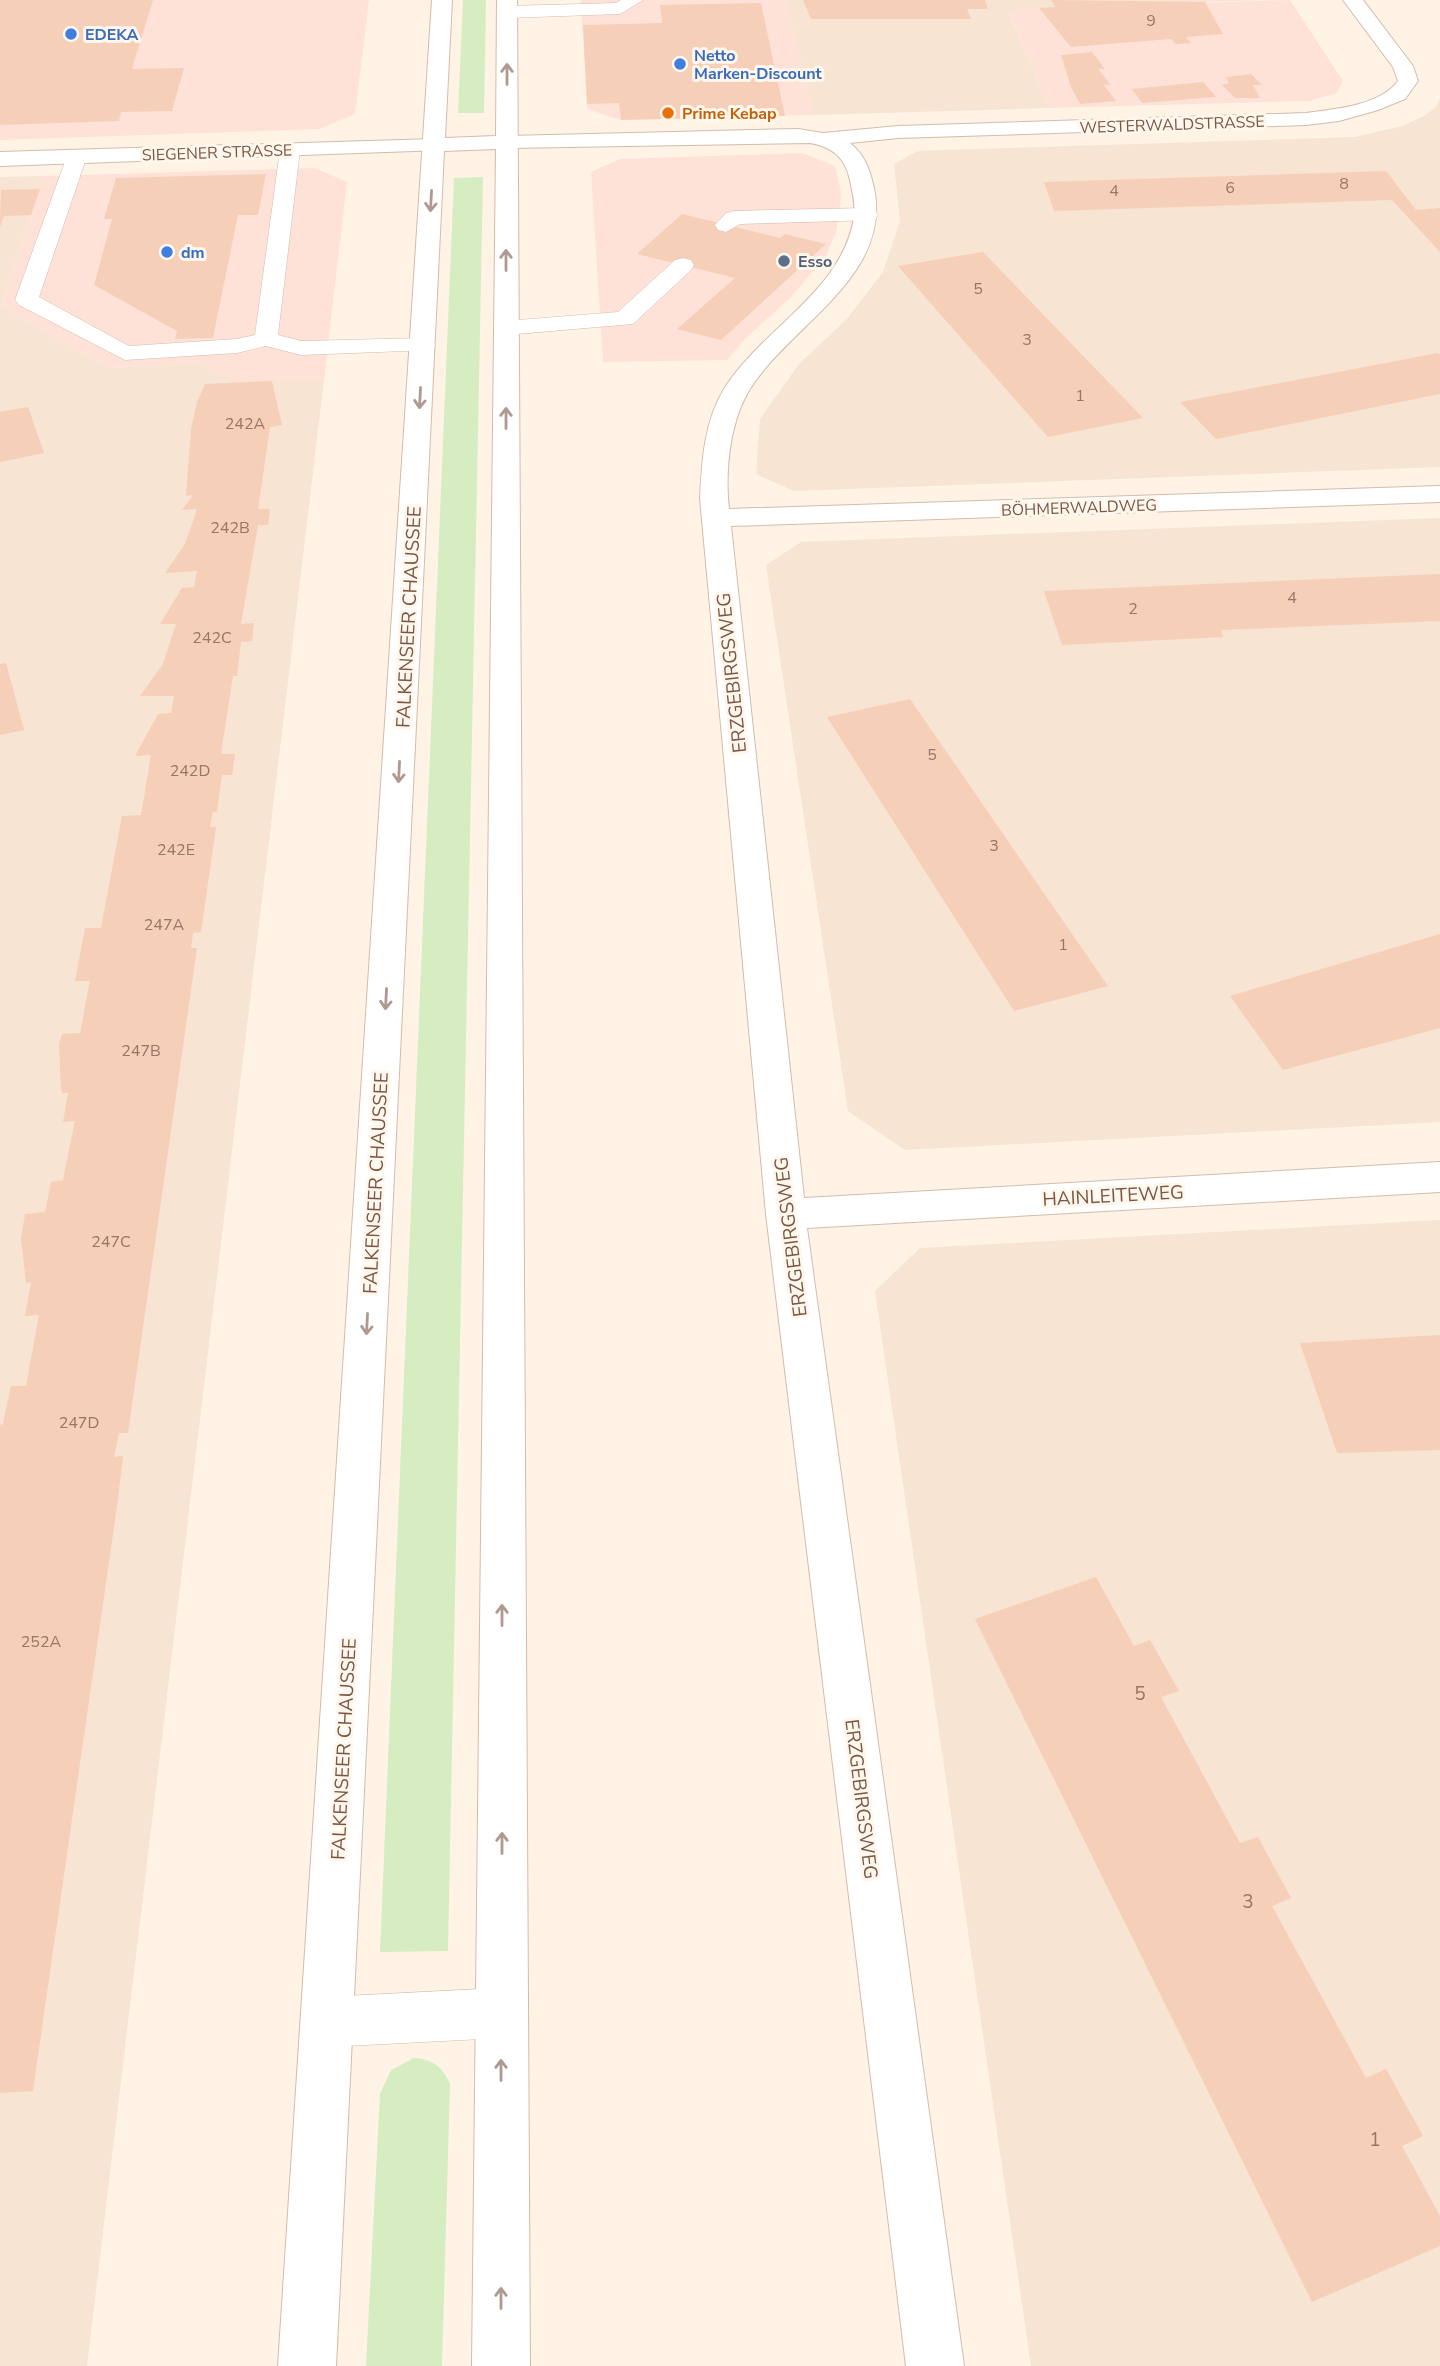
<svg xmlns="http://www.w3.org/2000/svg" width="1440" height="2366" font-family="'Nunito Sans',sans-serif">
	<rect width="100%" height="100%" fill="#fef3e4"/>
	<!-- residential -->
	<g fill="#f7e4d2">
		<path d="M785,0H1264L1055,7L1009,12L1049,108L813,115Z"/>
		<path d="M1440,99V467L794,491L756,474L760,419L799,364L846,320L883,272L900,221L894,164L918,151L1355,137L1403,126L1424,116L1436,107Z"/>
		<path d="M44,176L1,306L108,368L201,363L239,380H324L87,2366H0V177Z"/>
		<path d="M1440,518V1122L905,1150L848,1111L766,565L801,542Z"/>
		<path d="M1440,1220V2366H1031L875,1291L920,1248Z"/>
	</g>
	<!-- commercial -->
	<g fill="#ffe2d7">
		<path d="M0,0H369L355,114L319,129L0,140Z"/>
		<path d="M581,0H785L813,115L621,120L587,109Z"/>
		<path d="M1290,0L1343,81L1337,93L1309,101L1049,108L1009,11L1055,7Z"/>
		<path d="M803,153L835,166L841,192L840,211L836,232L826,256L791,297L746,338L727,360L603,362L591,172L620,159Z"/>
		<path d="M315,168L347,182L324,380H239L200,363L108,368L1,306L44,176Z"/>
	</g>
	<!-- green -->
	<g fill="#d5edc1">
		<path d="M463,0H486L484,113H458Z"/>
		<path d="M483,177L448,1951L380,1952L454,178Z"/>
		<path d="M414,2058C432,2059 442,2066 450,2084L442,2366H366L380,2094L391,2070Z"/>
	</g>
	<!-- building -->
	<g fill="#f6cfb9">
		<path d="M0,0H153L132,69L184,68L172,111L121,112L119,121L0,125Z"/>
		<path d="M803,0H985L988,9H967L971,19H811Z"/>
		<path d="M1051,0L1205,2L1223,34L1186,37L1191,43L1176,44L1171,39L1071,47L1039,8L1055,7Z"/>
		<path d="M761,3L785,116L621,120L619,103L587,104L583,25L662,23L660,5Z"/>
		<path d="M1092,52L1105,69H1098L1111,85H1104L1116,101L1080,104L1071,87L1061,55Z"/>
		<path d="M1251,74L1262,85H1253L1260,98H1235L1222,85L1229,83L1226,77Z"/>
		<path d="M1203,82L1216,97L1142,103L1132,89Z"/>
		<path d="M1386,171L1416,210L1440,208V252L1392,200L1054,211L1044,182Z"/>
		<path d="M266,174L258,215H238L213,338L175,339L177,331L94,285L112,219H104L116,178Z"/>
		<path d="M40,189L31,215L4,216L0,227L1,190Z"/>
		<path d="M682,214L780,238L785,234L826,244L721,340L677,329L735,278L637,254Z"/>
		<path d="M983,252L1143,418L1048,437L898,266Z"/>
		<path d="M1438,353L1440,355V394L1216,439L1180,402Z"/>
		<path d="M272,381L282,425L270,427L258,509H270L268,525H258L241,624L254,623L252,641L241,642L237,676H233L221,754H235L232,775H222L217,812H213L210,827H216L201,932L193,933L191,948H197L128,1433H119L114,1457L123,1456L118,1499L33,2091L0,2093V1425L3,1424L11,1386H26L39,1315L25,1316L31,1282L26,1283L21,1239L25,1214L45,1212L51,1182L63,1180L75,1121L63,1122L68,1093H62L61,1089L59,1045L62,1034L80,1033L90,981H75L85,928H101L122,816L141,815L151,755L135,756L158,714L171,713L174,696H140L163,664L176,624H160L182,588L194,587L197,571L165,573L185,544L197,509L182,510L193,495L186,496L191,429L197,402L205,384Z"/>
		<path d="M28,407L44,453L0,462V412Z"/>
		<path d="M1440,574V621L1221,630L1223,637L1062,645L1044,591Z"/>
		<path d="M6,663L24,730L0,735V664Z"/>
		<path d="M910,699L970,786L1108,986L1014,1011L827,717Z"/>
		<path d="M1440,934V1028L1283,1070L1230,996Z"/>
		<path d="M1440,1335V1450L1337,1453L1300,1343Z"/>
		<path d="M1096,1577L1134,1646L1150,1640L1179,1691L1161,1697L1240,1843L1258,1837L1291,1898L1272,1906L1366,2078L1386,2069L1423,2136L1402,2146L1440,2216V2246L1312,2302L975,1619Z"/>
	</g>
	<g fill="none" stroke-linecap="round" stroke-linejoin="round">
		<defs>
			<g id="service">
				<path d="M621,0H643L620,14L507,18L498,12L507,6L616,3Z"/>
				<path d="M290,144L297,146L300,150L278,335L301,341L423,338L431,340L435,345L431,350L301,355L266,346L237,353L125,360L19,305L15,300L67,156L70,152H84L87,156L39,297L129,346L237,339L255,335L280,150L283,146Z"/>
				<path d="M867,208L875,210L878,215L875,220L740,224L726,232L718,230L715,225L726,213L734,211Z"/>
				<path d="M683,258L691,260L694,265L691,270L633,324L506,335L498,333L494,328L498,323L506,321L618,312L675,260Z"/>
				<path d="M501,1988L519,1995L526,2013L519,2031L501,2038L327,2047L309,2040L302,2022L309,2004L327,1997Z"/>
			</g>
			<g id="minor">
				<path d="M1343,0H1363L1413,66L1418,81L1405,99L1378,110L1339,121L1306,125L898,138L850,143C865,155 870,170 874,188C893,279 785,327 747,394C729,427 725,473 729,509L1440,486V502L731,526L804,1198L1440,1162V1192L807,1228L964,2366H906L766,1214L700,498C702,461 704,422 724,389C761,329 843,291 854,217C856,205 852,191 850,180C845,157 832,147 810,143L506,148L498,147L495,142L498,137L506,136L798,129L823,133L898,126L1306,113C1335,109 1379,106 1398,81L1393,67Z"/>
				<path d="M434,139L442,140L445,145L442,150L0,166V152Z"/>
			</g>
			<path id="secondary" d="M432,0H452L445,138L496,136L497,0H517L530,2366H472L496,149L444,151L336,2366H278Z"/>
		</defs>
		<!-- service casing -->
		<use href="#service" stroke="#d3bcab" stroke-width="1"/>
		<!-- minor casing -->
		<use href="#minor" stroke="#d3bcab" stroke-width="2"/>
		<!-- secondary casing -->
		<use href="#secondary" stroke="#d6bba9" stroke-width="2"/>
		<!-- service -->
		<use href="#service" fill="#fff" fill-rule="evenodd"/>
		<!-- minor -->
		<use href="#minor" fill="#fff" fill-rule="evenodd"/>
		<!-- secondary -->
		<use href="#secondary" fill="#fff" fill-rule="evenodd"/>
	</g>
	<!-- one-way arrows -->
	<defs><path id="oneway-shaft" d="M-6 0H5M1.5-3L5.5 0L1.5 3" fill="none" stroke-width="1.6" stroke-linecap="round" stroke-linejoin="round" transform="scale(1.75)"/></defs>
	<g stroke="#af9a91">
		<use href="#oneway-shaft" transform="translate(507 74) rotate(-90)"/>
		<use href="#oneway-shaft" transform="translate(431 201) rotate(93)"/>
		<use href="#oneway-shaft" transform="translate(506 260) rotate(-90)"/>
		<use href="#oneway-shaft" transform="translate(420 398) rotate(93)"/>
		<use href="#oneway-shaft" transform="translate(506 418) rotate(-90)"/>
		<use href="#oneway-shaft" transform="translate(399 772) rotate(93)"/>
		<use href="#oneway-shaft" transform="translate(386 999) rotate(93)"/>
		<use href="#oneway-shaft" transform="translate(367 1324) rotate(93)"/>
		<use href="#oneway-shaft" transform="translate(502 1615) rotate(-90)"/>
		<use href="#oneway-shaft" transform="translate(502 1843) rotate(-90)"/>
		<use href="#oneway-shaft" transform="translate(501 2070) rotate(-90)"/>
		<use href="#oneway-shaft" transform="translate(501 2298) rotate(-90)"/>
	</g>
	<!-- markers -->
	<g fill="#3f7fe0" stroke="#fff7ec" stroke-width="2.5">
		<circle cx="71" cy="34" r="7"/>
		<circle cx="680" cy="64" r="7"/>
		<circle cx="167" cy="252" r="7"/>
	</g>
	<circle fill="#e8710a" stroke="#fff7ec" stroke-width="2.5" cx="668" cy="113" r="7"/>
	<circle fill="#5c6f8a" stroke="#fff7ec" stroke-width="2.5" cx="784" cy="261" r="7"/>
	<g text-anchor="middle" stroke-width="6" stroke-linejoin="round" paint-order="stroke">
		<!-- number labels -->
		<g font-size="16" fill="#987564">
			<text x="1151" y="26">9</text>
			<text x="1344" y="189">8</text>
			<text x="1230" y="193">6</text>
			<text x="1114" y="196">4</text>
			<text x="978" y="294">5</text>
			<text x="1027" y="345">3</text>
			<text x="1080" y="401">1</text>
			<text x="245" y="429">242A</text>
			<text x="230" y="533">242B</text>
			<text x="1292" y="603">4</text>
			<text x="1133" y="614">2</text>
			<text x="212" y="643">242C</text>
			<text x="932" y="760">5</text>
			<text x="190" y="776">242D</text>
			<text x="994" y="851">3</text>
			<text x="176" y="855">242E</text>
			<text x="164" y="930">247A</text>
			<text x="1063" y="950">1</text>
			<text x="141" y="1056">247B</text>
			<text x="111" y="1247">247C</text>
			<text x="79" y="1428">247D</text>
			<text x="41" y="1647">252A</text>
		</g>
		<!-- far-shop labels -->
		<g font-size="16" font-weight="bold" fill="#366cbe" stroke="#fff7ec" text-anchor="start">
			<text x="85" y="40">EDEKA</text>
			<text x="694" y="61">Netto<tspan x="694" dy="18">Marken-Discount</tspan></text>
			<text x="181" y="258">dm</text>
		</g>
		<!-- far-food labels -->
		<g font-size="16" font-weight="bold" fill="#c56008" stroke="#fff7ec" text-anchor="start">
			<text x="682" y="119">Prime Kebap</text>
		</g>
		<!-- far-street labels -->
		<g font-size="16" fill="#795747" stroke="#fff7ec">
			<text transform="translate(1172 124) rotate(-2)" y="6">WESTERWALDSTRASSE</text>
			<text transform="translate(217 152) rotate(-2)" y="6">SIEGENER STRASSE</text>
			<text transform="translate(1079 507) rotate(-2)" y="6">BÖHMERWALDWEG</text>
		</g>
		<!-- far-service labels -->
		<g font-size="16" font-weight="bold" fill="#4e5e75" stroke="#fff7ec" text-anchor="start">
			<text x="798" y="267">Esso</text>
		</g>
		<!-- street labels -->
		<g font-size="19" fill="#795747" stroke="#fff7ec">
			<text transform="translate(408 617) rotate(-87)" y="7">FALKENSEER CHAUSSEE</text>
			<text transform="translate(731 673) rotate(-96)" y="7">ERZGEBIRGSWEG</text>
			<text transform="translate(375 1183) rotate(-87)" y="7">FALKENSEER CHAUSSEE</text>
			<text transform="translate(1113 1195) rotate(-3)" y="7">HAINLEITEWEG</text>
			<text transform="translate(790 1237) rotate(-97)" y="7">ERZGEBIRGSWEG</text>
			<text transform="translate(343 1749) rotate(-87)" y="7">FALKENSEER CHAUSSEE</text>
			<text transform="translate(862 1799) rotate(83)" y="7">ERZGEBIRGSWEG</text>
		</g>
		<!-- near-number labels -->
		<g font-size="19" fill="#987564">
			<text x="1140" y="1700">5</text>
			<text x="1248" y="1908">3</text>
			<text x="1375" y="2146">1</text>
		</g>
	</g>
</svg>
